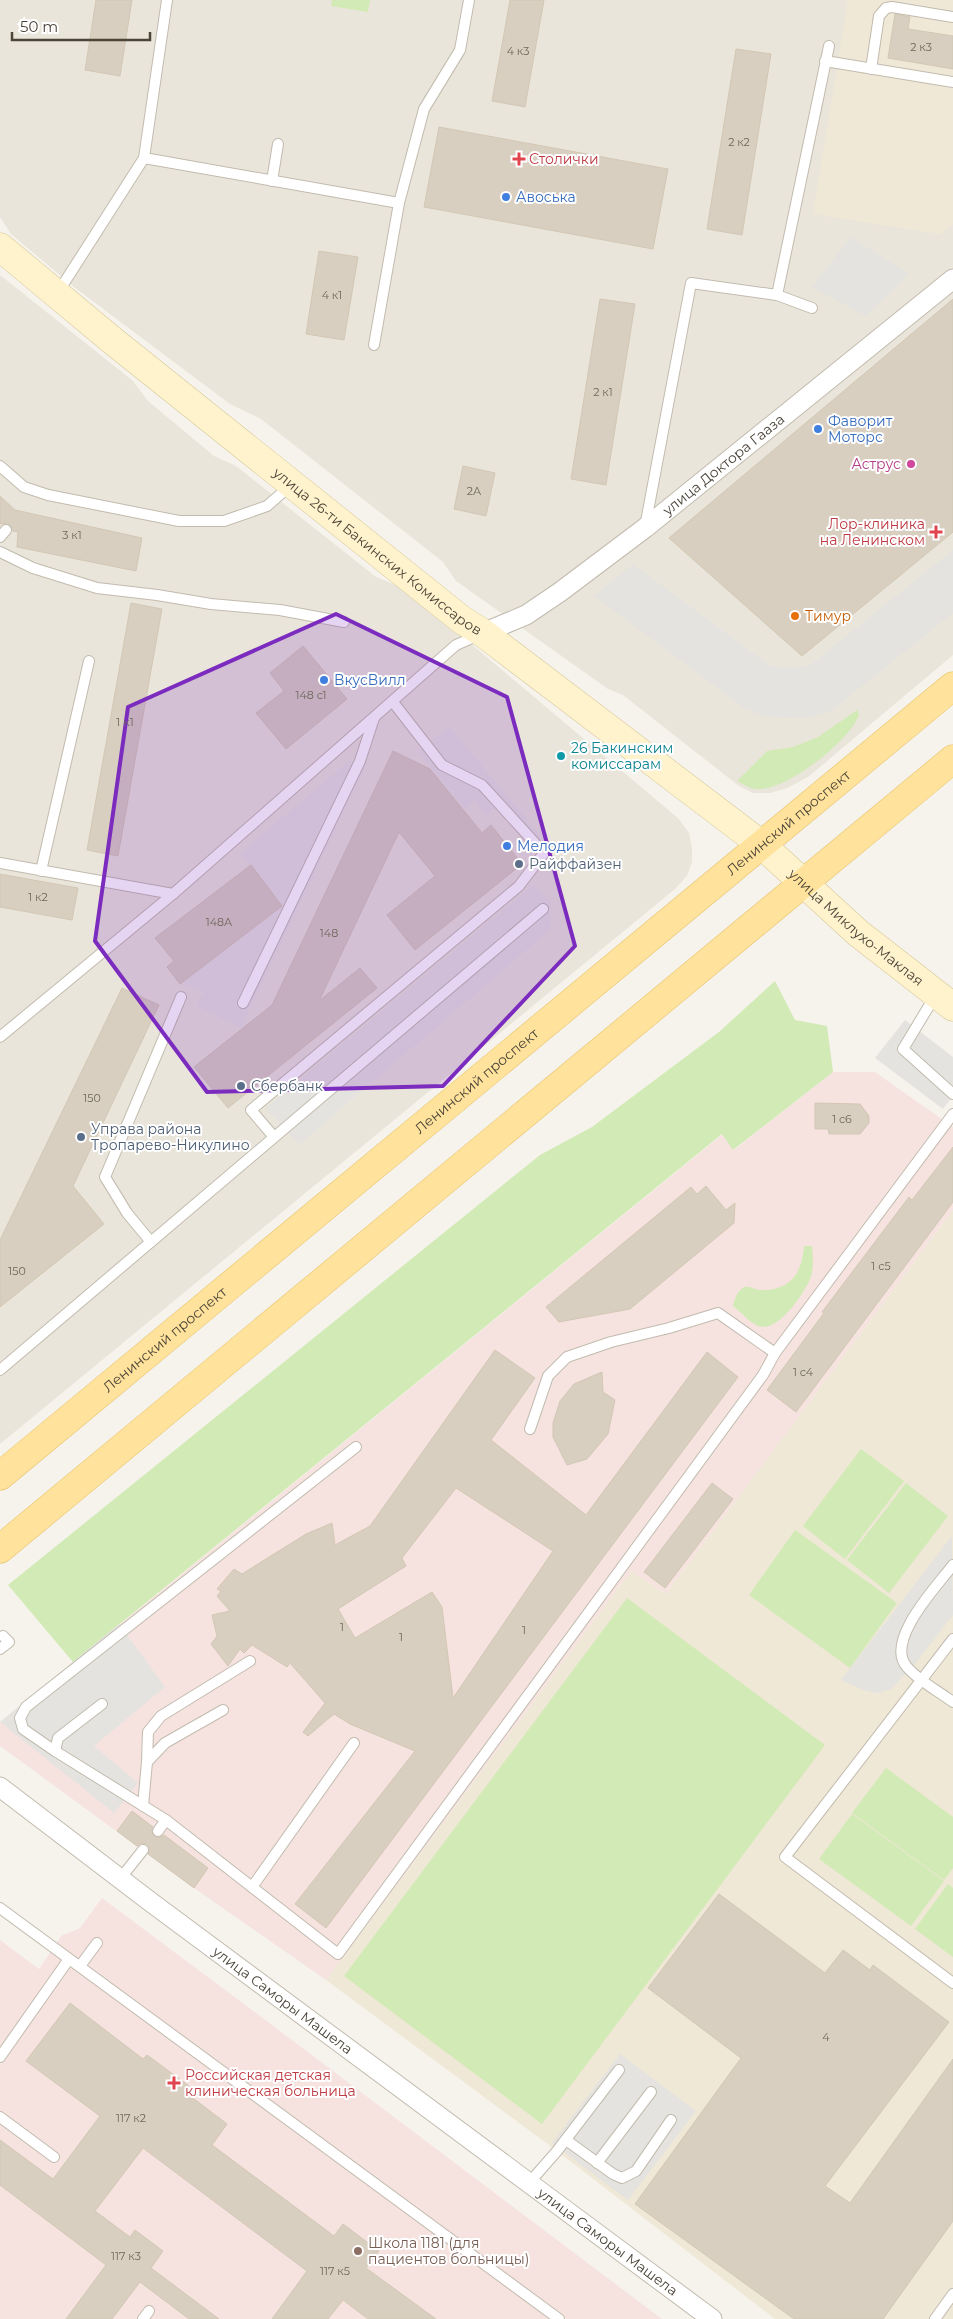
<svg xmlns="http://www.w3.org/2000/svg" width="953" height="2319" font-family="Montserrat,sans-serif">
	<rect width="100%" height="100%" fill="#f6f3ec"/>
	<!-- residential -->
	<g fill="#eae5da">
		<path d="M0,0H953V655L808,777L787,788L770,793H753L739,786L623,695L608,689L456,581L443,562L261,419L230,404L74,287L11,234L0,217Z"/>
		<path d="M0,275L133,381L148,401L214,456L236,466L376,577L403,588L457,632L679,819L689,833L692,848V862L687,876L675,889L0,1444Z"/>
	</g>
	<!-- education -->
	<g fill="#efe8d6">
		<path d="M848,0H953V224L940,234L813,214Z"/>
		<path d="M953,1210V2319H775L557,2151L326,1980L631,1571L666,1594Z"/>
	</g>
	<!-- medical -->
	<g fill="#f6e3e0">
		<path d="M833,1072H875L953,1127V1210L666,1594L631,1571L326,1980L194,1888L0,1746V1722L723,1134L734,1150Z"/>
		<path d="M102,1898L268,2022L662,2319H0V1940L39,1969L61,1936L80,1928Z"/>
	</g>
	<!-- green -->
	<g fill="#d2eab5">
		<path d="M332,0H370L368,12L331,6Z"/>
		<path d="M857,710L859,715C850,741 784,793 755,789C749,788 743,784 737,781L767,751L793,747L818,737Z"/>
		<path d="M775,981L795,1020L827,1026L833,1072L733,1150L722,1134L73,1662L8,1585L540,1155L592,1127L719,1032Z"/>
		<path d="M804,1246H812C813,1256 814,1267 811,1277C805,1292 778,1334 758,1326C749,1322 741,1312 733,1306C734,1300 738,1289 745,1287C750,1286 755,1290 760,1290C791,1291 802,1273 804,1246Z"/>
		<path d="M861,1449L904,1481L845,1559L803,1526Z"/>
		<path d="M906,1483L948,1516L889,1593L847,1560Z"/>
		<path d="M795,1530L897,1603L850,1668L749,1595Z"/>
		<path d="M627,1598L825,1745L542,2124L344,1976Z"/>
		<path d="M886,1768L953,1817V1868L944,1880L852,1813Z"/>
		<path d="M852,1814L944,1881L911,1926L819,1859Z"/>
		<path d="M948,1884L953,1888V1957L915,1929Z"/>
	</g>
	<!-- parking -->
	<g fill="#e5e3e0">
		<path d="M851,237L909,274L866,316L812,287Z"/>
		<path d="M953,550V613L832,710L809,718L776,717L761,715L744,708L594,596L633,564L769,665L783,668L809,666Z"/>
		<path d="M449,726L545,841L532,851L496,807L486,815L475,801L465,809L418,752Z"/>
		<path d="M349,761L367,763L241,1028L196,1005L204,992L180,984L282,906L240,853Z"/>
		<path d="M533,885L551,902L550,930L299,1145L266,1108Z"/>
		<path d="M905,1020L953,1057V1096L943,1109L875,1058Z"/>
		<path d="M952,1536L953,1615L915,1664L891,1689L879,1693L866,1691L841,1680Z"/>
		<path d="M119,1624L165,1687L94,1746L138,1783L114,1813L0,1722Z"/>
		<path d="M620,2054L696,2111L628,2200L552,2143Z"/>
	</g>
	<!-- building -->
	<g fill="#d8cfc1" stroke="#d3c7b4" fill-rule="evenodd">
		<path d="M96,0H132L120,76L85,70Z"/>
		<path d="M510,0H544L525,107L492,101Z"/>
		<path d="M895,14L910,17L908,29L953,36V69L888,58Z"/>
		<path d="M736,49L771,54L742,235L707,229Z"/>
		<path d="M439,127L668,169L653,249L424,207Z"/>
		<path d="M319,251L358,257L344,340L306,334Z"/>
		<path d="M600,299L635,304L606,485L571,479Z"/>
		<path d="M953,299V532L802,656L669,538Z"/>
		<path d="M463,466L495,473L486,516L454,509Z"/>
		<path d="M0,496L15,510L142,538L136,571L17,547L18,532L13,531L8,523L0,524Z"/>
		<path d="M131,603L162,609L118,856L87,850Z"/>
		<path d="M303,646L347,699L286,749L256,713L284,691L270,673Z"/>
		<path d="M393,751L430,769L482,833L491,825L522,864L415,950L387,915L435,876L399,832L319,1001L360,968L377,988L228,1108L194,1067L272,1005Z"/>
		<path d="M251,865L282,906L180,984L167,967L174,961L155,938Z"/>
		<path d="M0,874L78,888L72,920L0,907Z"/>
		<path d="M122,988L159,1005L73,1186L104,1224L0,1307V1240Z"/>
		<path d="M815,1103L860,1104L869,1116V1123L860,1134H829L828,1129H815Z"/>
		<path d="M953,1147V1202L796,1412L767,1390L824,1313L822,1312L909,1197L912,1200Z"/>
		<path d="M706,1186L726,1210L735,1203L734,1223L630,1309L559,1322L546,1307L691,1187L697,1194Z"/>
		<path d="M495,1350L535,1378L491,1440L586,1515L707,1352L738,1377L326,1928L295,1904L415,1751L350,1724L334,1714L308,1736L303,1732L325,1703L290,1663L287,1667L252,1645L244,1653L240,1649L228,1666L211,1644L217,1636L212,1615L230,1611L217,1596L221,1591L217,1589L234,1569L242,1574L306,1534L332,1523L335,1545L370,1526ZM456,1488L553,1551L453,1698L442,1607L432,1592L355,1638L338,1609L406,1566L402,1558Z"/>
		<path d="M602,1372L603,1392L615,1400L608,1434L587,1459L567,1465L553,1437V1423L560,1401L574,1384Z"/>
		<path d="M712,1483L733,1499L665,1588L644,1572Z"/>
		<path d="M132,1811L153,1827L151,1831L154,1836L158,1838L164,1835L208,1868L194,1888L148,1854L150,1848L147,1844L141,1843L137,1846L117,1831Z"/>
		<path d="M719,1894L825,1973L843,1950L870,1970L873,1965L949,2022L825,2186L850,2203L953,2059V2221L883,2319H794L635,2204L741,2058L648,1988Z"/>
		<path d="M70,2003L143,2059L147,2055L189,2086L185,2092L227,2124L212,2145L334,2236L343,2224L379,2251L366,2268L436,2319H368L343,2300L328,2319H272L307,2271L143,2148L95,2211L130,2237L135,2230L163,2251L151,2268L219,2319H189L140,2282L112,2319H66L106,2265L0,2185V2140L53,2179L100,2116L26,2061Z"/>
	</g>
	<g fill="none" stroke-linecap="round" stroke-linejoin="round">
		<defs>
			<g id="lane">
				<path d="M825,61L953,82"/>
				<path d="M871,69L879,16L886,8L892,7L953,17"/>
				<path d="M144,158L167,0"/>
				<path d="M272,181L278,144"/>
				<path d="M57,294L144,158L399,203L424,109L460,50L469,0"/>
				<path d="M777,295L812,308"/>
				<path d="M374,345L399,203"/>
				<path d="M0,466L24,487L48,495L179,521H224L267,506L292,484"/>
				<path d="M645,527L691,283L777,295L829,46"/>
				<path d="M0,537L6,530"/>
				<path d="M0,552L33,568L97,588L157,595L211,604L280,610L344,622"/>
				<path d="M0,863L173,894"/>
				<path d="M41,871L89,661"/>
				<path d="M935,996L903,1049L953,1094"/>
				<path d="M243,1003L360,761L374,718"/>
				<path d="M0,1037L173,894L456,645L479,635"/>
				<path d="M274,1137L251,1110L519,886L544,853L482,785L442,765L393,702"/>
				<path d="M151,1242L127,1213L105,1177L181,997"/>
				<path d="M0,1370L543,909"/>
				<path d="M530,1429L548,1376L567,1357L611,1342L669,1328L718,1313L775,1353"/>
				<path d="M953,1565C937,1586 884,1641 907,1667C919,1681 938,1691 953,1702"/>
				<path d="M953,1639L785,1857L953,1983"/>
				<path d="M0,1649L9,1642L3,1636"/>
				<path d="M102,1704L58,1738L55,1751L166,1820"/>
				<path d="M55,1751L23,1729L20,1718L26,1707L356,1447"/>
				<path d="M147,1762L148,1732L161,1716L250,1661"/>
				<path d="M143,1806L147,1762L165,1743L223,1710"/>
				<path d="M158,1831L166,1820L338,1954L763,1375L775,1353L953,1114"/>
				<path d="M120,1879L143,1850"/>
				<path d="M252,1887L354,1743"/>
				<path d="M0,1908L559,2319"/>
				<path d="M80,1966L97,1943"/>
				<path d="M0,2057L69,1959"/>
				<path d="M0,2117L54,2157"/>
				<path d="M566,2140L613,2174L622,2178L636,2171L671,2120"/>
				<path d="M597,2163L651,2092"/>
				<path d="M529,2183L557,2151L619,2070"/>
				<path d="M143,2319L149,2311"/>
				<path d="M935,2319L953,2294"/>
			</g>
			<g id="street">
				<path id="s1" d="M483,633L526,615L560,592L645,528L953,279"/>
				<path id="s2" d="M0,1787L152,1903L712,2319"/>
			</g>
			<g id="secondary">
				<path id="s3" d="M0,247L113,341L462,620L483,633L762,845L858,933L953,1007"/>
			</g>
			<g id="primary">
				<path id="s4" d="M0,1476L953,686"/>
				<path d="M0,1549L953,759"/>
			</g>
		</defs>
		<!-- lane casing -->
		<use href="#lane" stroke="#c2bbae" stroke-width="12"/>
		<!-- street casing -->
		<use href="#street" stroke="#c2bbae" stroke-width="21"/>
		<!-- secondary casing -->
		<use href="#secondary" stroke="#d6c79b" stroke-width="29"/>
		<!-- primary casing -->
		<use href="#primary" stroke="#e6c16a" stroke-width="29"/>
		<!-- lane -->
		<use href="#lane" stroke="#fff" stroke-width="10"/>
		<!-- street -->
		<use href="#street" stroke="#fff" stroke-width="19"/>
		<!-- secondary -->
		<use href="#secondary" stroke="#fff3cd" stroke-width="28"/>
		<!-- primary -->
		<use href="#primary" stroke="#ffe39c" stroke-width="28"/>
	</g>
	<!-- marked area -->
	<path fill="#7b2cbf" fill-opacity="0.2" stroke="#7b2cbf" stroke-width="4" stroke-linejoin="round" d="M336,614L507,697L575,946L443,1086L207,1092L95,941L128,707Z"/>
	<!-- markers -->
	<g fill="#e0444e" stroke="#fff" stroke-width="2">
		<path d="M516.5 151.5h5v5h5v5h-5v5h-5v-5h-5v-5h5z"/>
		<path d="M933.5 524.5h5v5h5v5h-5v5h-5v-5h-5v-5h5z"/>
		<path d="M171.5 2075.5h5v5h5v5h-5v5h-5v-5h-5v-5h5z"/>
	</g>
	<g fill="#3f7fe0" stroke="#fff" stroke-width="2">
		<circle cx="506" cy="197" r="5"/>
		<circle cx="818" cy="429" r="5"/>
		<circle cx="324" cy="680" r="5"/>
		<circle cx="507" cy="846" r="5"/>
	</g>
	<circle fill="#d1479c" stroke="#fff" stroke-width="2" cx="911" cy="464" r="5"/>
	<circle fill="#e8710a" stroke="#fff" stroke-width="2" cx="795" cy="616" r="5"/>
	<circle fill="#0f9aa8" stroke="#fff" stroke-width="2" cx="561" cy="756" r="5"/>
	<g fill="#5c6f8a" stroke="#fff" stroke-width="2">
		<circle cx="519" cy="864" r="5"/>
		<circle cx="241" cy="1086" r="5"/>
		<circle cx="81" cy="1137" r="5"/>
	</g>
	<circle fill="#8d6e63" stroke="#fff" stroke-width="2" cx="358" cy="2251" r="5"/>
	<g text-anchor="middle" stroke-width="4" stroke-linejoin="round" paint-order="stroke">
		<!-- number labels -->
		<g font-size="11" fill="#6e675b">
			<text x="921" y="51">2 к3</text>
			<text x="518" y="55">4 к3</text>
			<text x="739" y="146">2 к2</text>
			<text x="332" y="299">4 к1</text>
			<text x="603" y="396">2 к1</text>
			<text x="474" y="495">2А</text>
			<text x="72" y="539">3 к1</text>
			<text x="311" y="699">148 с1</text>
			<text x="125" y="726">1 к1</text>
			<text x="38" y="901">1 к2</text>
			<text x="219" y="926">148А</text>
			<text x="329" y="937">148</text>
			<text x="92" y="1102">150</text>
			<text x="842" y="1123">1 с6</text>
			<text x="881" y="1270">1 с5</text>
			<text x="17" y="1275">150</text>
			<text x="803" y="1376">1 с4</text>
			<text x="342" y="1631">1</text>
			<text x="524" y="1634">1</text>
			<text x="401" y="1641">1</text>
			<text x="826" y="2041">4</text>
			<text x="131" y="2122">117 к2</text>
			<text x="126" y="2260">117 к3</text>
			<text x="335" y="2275">117 к5</text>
		</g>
		<!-- health labels -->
		<g font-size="14" fill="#be3a42" stroke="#fff" text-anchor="start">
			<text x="529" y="164">Столички</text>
			<text x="925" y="529" text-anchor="end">Лор-клиника<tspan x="925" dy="16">на Ленинском</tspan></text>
			<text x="185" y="2080">Российская детская<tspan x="185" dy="16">клиническая больница</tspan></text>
		</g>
		<!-- shop labels -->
		<g font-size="14" fill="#366cbe" stroke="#fff" text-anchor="start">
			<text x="516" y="202">Авоська</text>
			<text x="828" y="426">Фаворит<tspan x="828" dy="16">Моторс</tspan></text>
			<text x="334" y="685">ВкусВилл</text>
			<text x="517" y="851">Мелодия</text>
		</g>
		<!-- street labels -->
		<g font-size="14" fill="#4b4439" stroke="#fff">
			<text dy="5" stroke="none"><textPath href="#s1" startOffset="295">улица Доктора Гааза</textPath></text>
			<text dy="5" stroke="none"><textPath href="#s3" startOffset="485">улица 26-ти Бакинских Комиссаров</textPath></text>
			<text dy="5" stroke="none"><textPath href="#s4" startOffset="1024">Ленинский проспект</textPath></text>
			<text dy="5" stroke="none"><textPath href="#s3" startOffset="1094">улица Миклухо-Маклая</textPath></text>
			<text dy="5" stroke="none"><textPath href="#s4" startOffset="619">Ленинский проспект</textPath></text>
			<text dy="5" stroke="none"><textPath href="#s4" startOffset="214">Ленинский проспект</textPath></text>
			<text dy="5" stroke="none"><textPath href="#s2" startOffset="354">улица Саморы Машела</textPath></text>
			<text dy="5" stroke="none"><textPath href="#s2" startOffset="759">улица Саморы Машела</textPath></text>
		</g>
		<!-- hotel labels -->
		<g font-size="14" fill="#b23c85" stroke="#fff" text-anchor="end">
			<text x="901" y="469">Аструс</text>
		</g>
		<!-- food labels -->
		<g font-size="14" fill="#c56008" stroke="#fff" text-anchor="start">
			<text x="805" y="621">Тимур</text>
		</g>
		<!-- culture labels -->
		<g font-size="14" fill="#0d838f" stroke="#fff" text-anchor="start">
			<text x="571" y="753">26 Бакинским<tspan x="571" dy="16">комиссарам</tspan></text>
		</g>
		<!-- service labels -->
		<g font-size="14" fill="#4e5e75" stroke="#fff" text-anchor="start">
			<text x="529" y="869">Райффайзен</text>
			<text x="251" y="1091">Сбербанк</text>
			<text x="91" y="1134">Управа района<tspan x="91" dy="16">Тропарево-Никулино</tspan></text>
		</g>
		<!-- education labels -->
		<g font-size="14" fill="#785e54" stroke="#fff" text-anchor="start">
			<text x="368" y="2248">Школа 1181 (для<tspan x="368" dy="16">пациентов больницы)</tspan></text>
		</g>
	</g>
	<!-- scale -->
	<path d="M12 32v8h138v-8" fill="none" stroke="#4b4439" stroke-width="2.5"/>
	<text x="20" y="32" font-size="15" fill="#4b4439" stroke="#ffffff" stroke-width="4" paint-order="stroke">50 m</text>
</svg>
